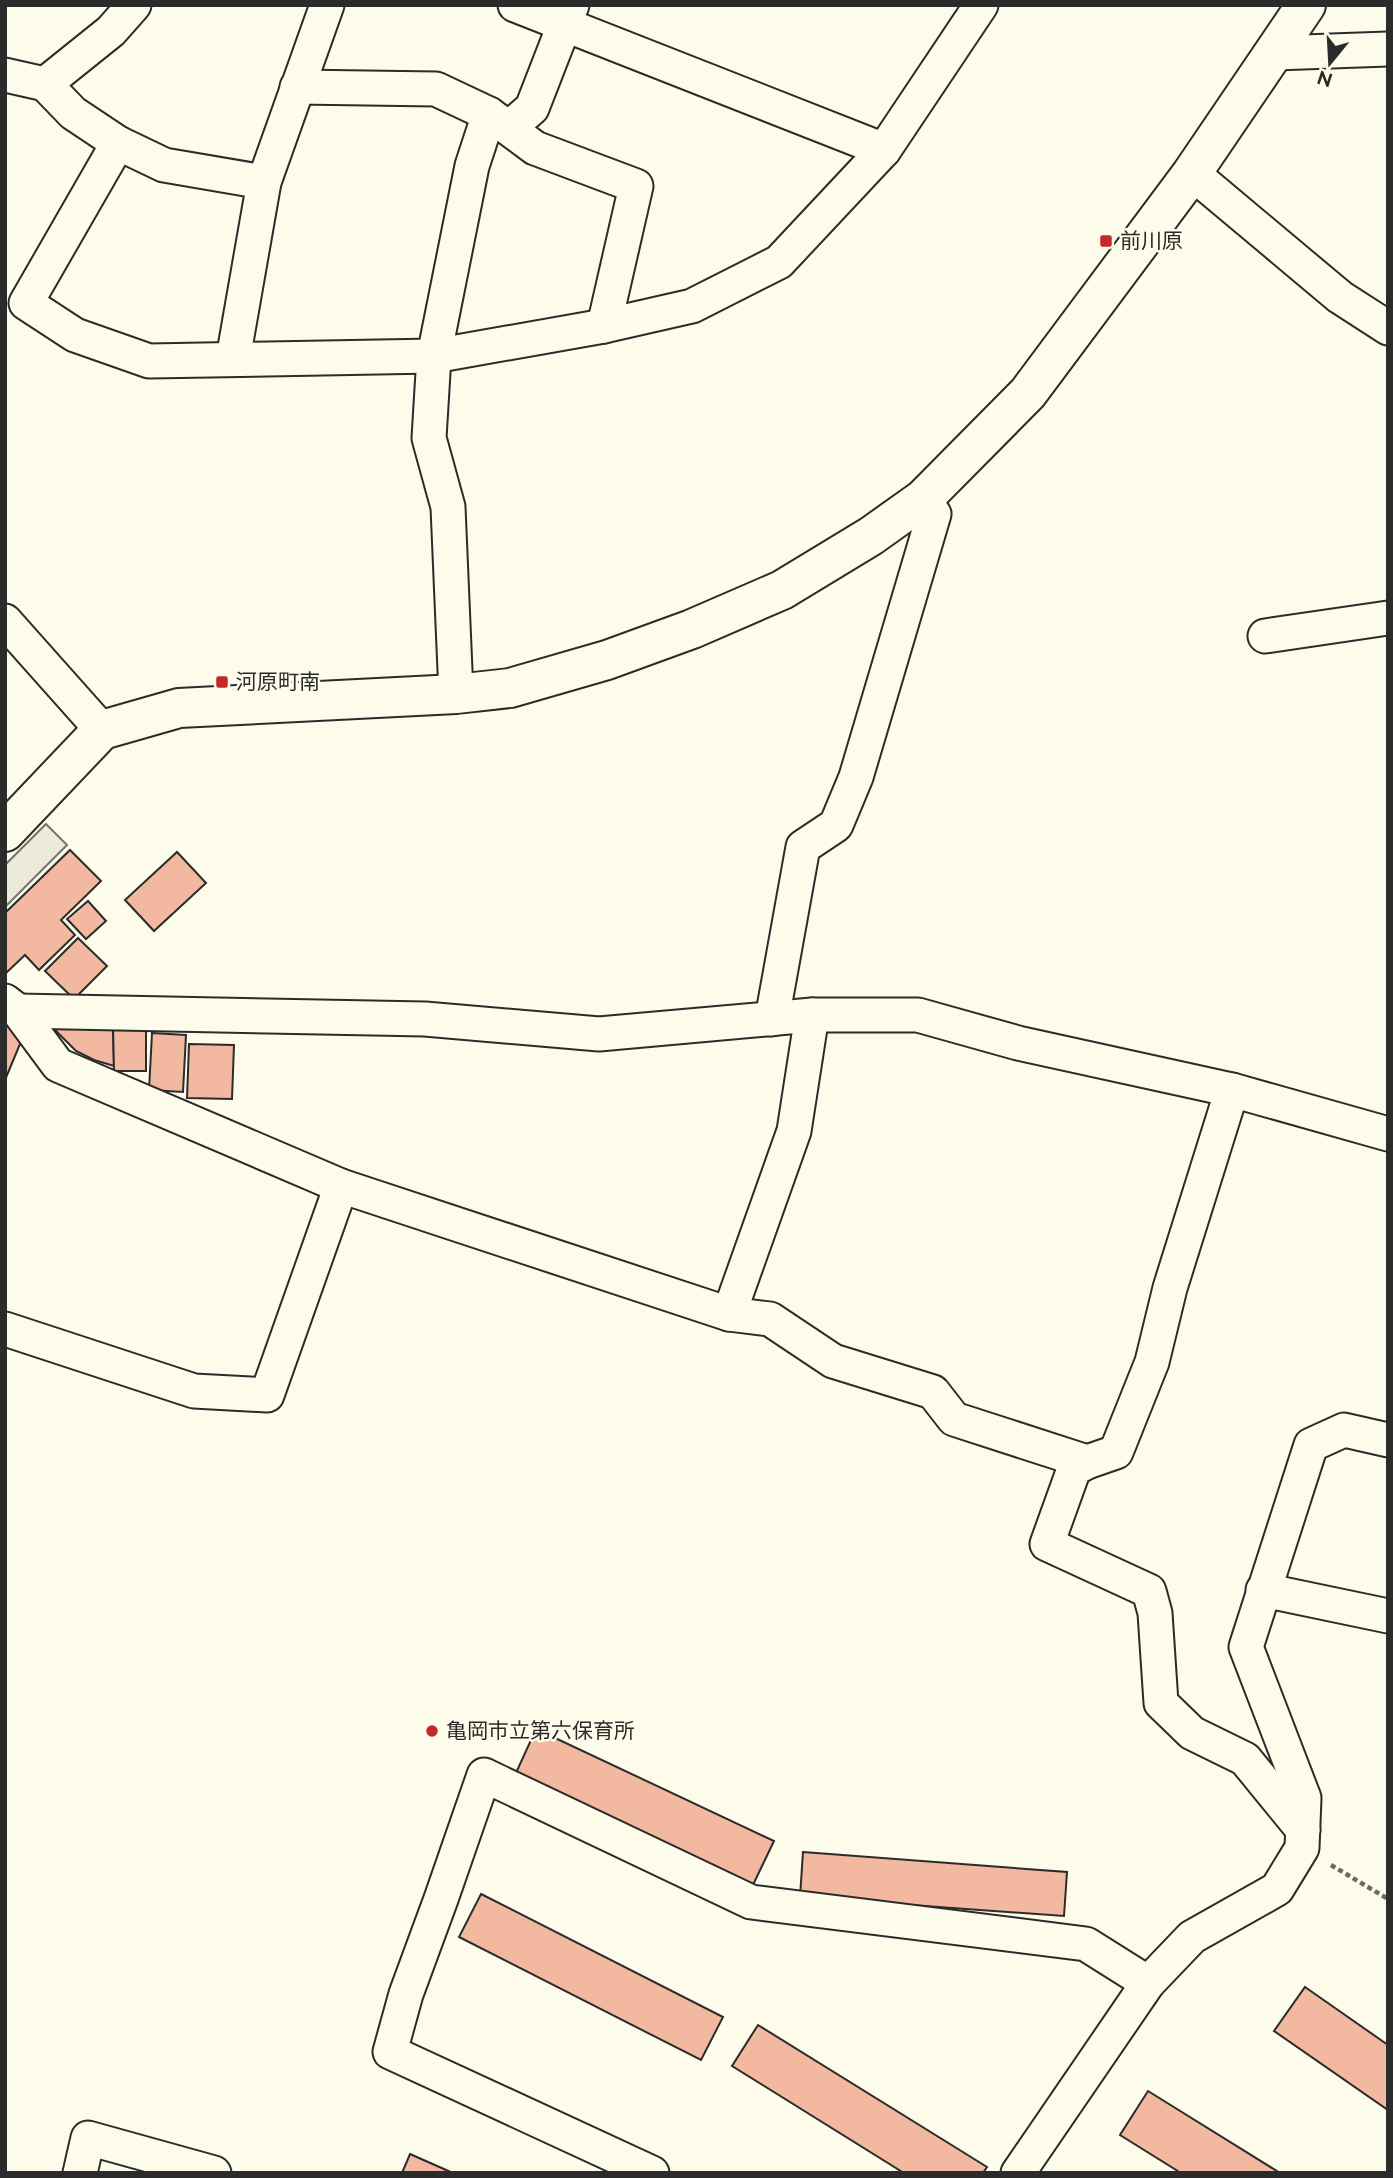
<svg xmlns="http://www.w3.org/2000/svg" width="1393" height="2178" font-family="Raleway,'Noto Sans JP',sans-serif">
	<rect width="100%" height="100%" fill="#fdfbea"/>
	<!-- parking -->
	<path fill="#eceadb" stroke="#74746e" stroke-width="2" d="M46,824L67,845L5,907V865Z"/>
	<!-- building -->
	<g fill="#f2b8a0" stroke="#2b2b2b" stroke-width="2">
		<path d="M70,850L101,881L61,920L75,935L39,970L25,955L5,974V913Z"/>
		<path d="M177,852L206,883L154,931L125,900Z"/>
		<path d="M88,901L106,921L86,939L67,919Z"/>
		<path d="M78,938L107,966L74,999L45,971Z"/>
		<path d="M5,1024L25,1032L5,1080Z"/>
		<path d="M51,1026L113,1027L114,1066L94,1060L76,1051Z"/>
		<path d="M146,1026V1071H114L113,1027Z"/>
		<path d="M152,1033L186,1035L183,1092L149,1090Z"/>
		<path d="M189,1044L234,1045L232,1099L187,1098Z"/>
		<path d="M536,1729L774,1841L752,1887L515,1775Z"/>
		<path d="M803,1852L1067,1872L1064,1916L800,1897Z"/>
		<path d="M481,1894L723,2017L701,2060L459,1937Z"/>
		<path d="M1305,1987L1388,2045V2110L1274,2031Z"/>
		<path d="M758,2025L987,2167L983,2173H904L732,2066Z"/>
		<path d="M1148,2091L1280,2173H1181L1120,2135Z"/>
		<path d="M410,2154L453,2173H402Z"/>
	</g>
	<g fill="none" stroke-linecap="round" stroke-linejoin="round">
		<defs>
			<g id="street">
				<path d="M134,5L111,31L45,84L73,113L118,143L26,303L75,335L149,361L434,356L604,326L692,306L779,262L884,150L981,5"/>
				<path d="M515,5L884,150"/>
				<path d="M1275,53L1388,49"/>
				<path d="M5,75L45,84"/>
				<path d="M297,87L436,89L489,114L535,148L636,186L604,326"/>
				<path d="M509,128L532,108L572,5"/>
				<path d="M118,143L164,165L264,182"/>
				<path d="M1192,173L1340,297L1388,328"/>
				<path d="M233,359L264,182L327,5"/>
				<path d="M5,621L102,730"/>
				<path d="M1265,636L1388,618"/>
				<path d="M456,694L448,507L429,438L434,356L472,166L489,114"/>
				<path d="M5,1001L18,1011L58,1065L341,1186L729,1314L770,1319L833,1361L933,1392L954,1419L1087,1462"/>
				<path d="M18,1011L425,1019L599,1034L812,1015H918L1018,1043L1232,1090L1388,1134"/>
				<path d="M772,1019L803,847L836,825L856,777L934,514L923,499"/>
				<path d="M1232,1090L1170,1288L1152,1362L1116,1452L1087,1462L1074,1469L1047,1544L1149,1591L1155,1613L1161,1703L1192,1733L1245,1759L1303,1830"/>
				<path d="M729,1314L794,1131L812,1015"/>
				<path d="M5,1329L194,1391L267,1395L341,1186"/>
				<path d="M1263,1590L1388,1616"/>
				<path d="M80,2173L88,2138L214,2173"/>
				<path d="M652,2173L390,2052L406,1994L441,1899L484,1775L751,1902L1086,1944L1148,1983"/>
				<path d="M1018,2173L1148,1983L1192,1937L1277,1889L1302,1848L1304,1798L1246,1647L1311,1445L1344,1430L1388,1440"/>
			</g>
			<path id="secondary" d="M5,832L102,730L179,708L456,694L510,688L607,660L692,629L782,590L871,536L923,499L1028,393L1192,173L1306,5"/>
		</defs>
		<!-- street casing -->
		<use href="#street" stroke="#2b2b2b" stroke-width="37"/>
		<!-- secondary casing -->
		<use href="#secondary" stroke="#2b2b2b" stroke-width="42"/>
		<!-- path -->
		<path stroke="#6a6964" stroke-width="4.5" stroke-dasharray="5 3.5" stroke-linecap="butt" d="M1331,1865L1388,1899"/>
		<!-- street -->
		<use href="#street" stroke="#fdfbea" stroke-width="33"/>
		<!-- secondary -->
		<use href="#secondary" stroke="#fdfbea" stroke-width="38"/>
	</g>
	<!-- markers -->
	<g fill="#c62828" stroke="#fdfbea" stroke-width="2.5">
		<rect x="1099" y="234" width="14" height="14" rx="3.5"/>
		<rect x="215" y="675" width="14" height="14" rx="3.5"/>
		<circle cx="432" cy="1731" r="7"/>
	</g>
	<g text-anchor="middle" stroke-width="5" stroke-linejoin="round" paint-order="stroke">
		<!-- poi labels -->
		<g font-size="21" fill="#2b2b2b" stroke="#fdfbea" text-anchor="start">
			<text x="1120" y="248">前川原</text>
			<text x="236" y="689">河原町南</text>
			<text x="446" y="1738">亀岡市立第六保育所</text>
		</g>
	</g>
	<!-- border -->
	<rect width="1393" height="2178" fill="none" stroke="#2b2b2b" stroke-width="14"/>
	<!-- north arrow -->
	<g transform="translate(1330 63) rotate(198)" stroke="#fdfbea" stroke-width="5" paint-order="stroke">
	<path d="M0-5L12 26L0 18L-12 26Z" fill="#2b2b2b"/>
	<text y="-10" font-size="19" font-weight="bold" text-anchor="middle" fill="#2b2b2b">N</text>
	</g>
</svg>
